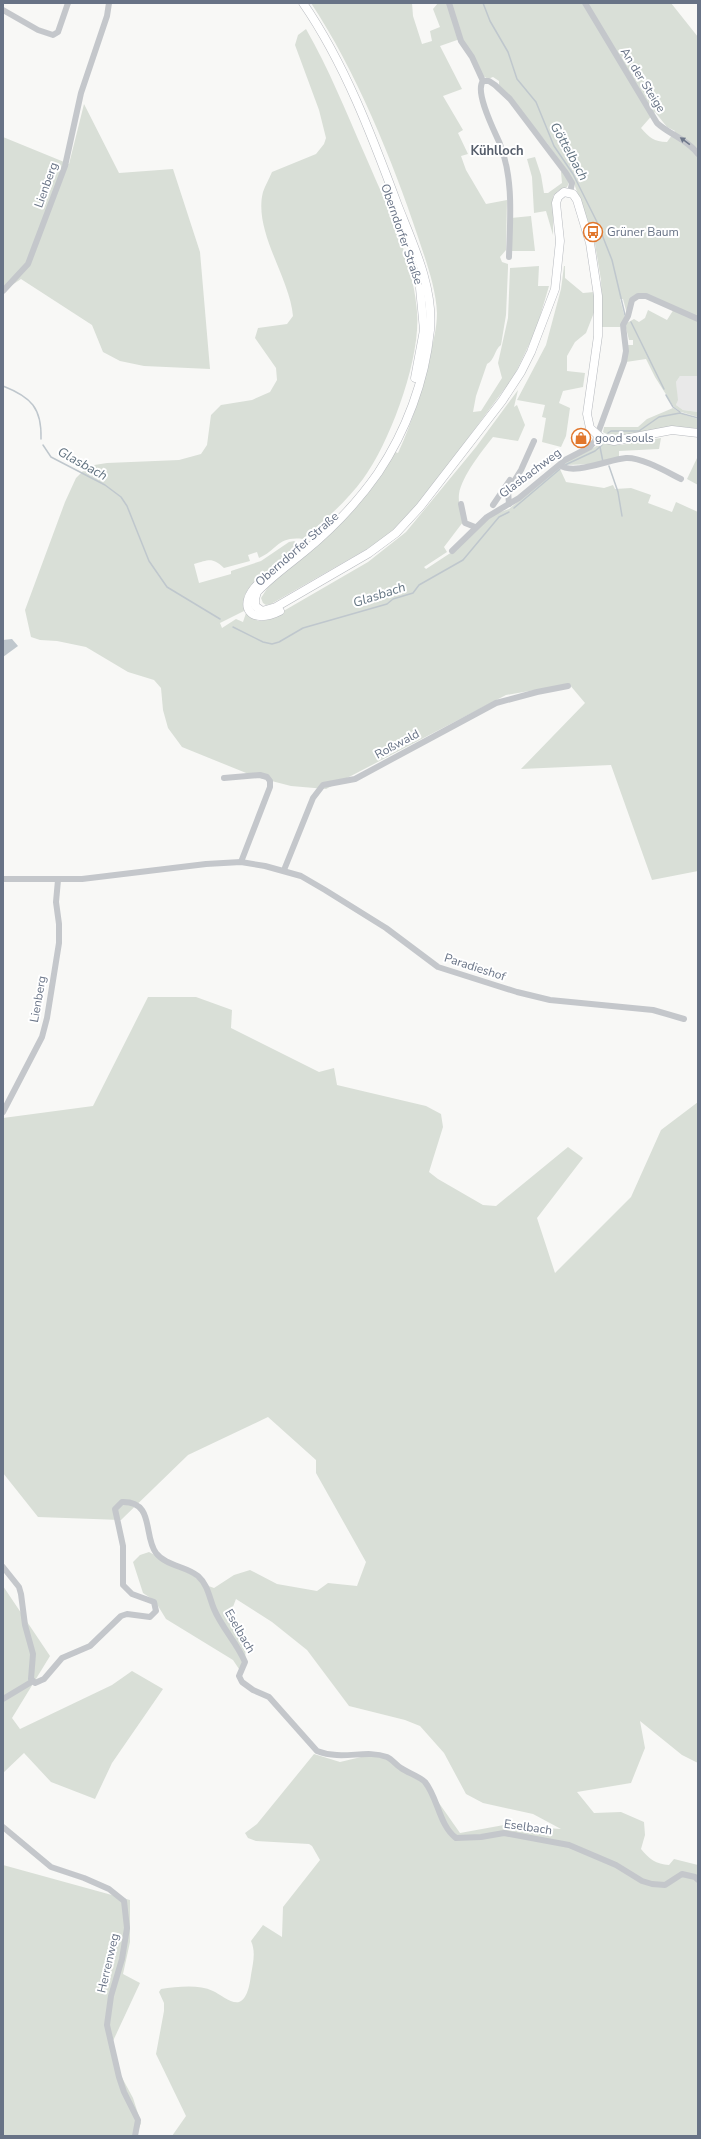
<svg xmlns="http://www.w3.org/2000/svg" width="701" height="2139" font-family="'Nunito Sans',sans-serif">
	<rect width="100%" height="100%" fill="#f8f8f6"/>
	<!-- built -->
	<path fill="#e9e9e9" d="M680,376H698V412L683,410L676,405L677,402L676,382Z"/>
	<!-- green -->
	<g fill="#d9dfd7" fill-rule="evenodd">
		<path d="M311,3H412L413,16L422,44L432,41L430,31L440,27L433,9L438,3H448L460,39L440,46L462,89L443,96L463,130L458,133L468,154L461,156L466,170L486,204L507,200L506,250L500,257L502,262L508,264V268L506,315L501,345C494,350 495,360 487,364L476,396L473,412L481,411L502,378L498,363L508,318L510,268L539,266L538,286H549L536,330L514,376L434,484L408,516L381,541L271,604L266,605L263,603L261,598L268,587L267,586L312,549L395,452L398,453C413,421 422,389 430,355C433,342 437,328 437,313C436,288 426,261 418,237C393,161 355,69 311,3Z"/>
		<path d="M451,3H671L698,37V317L638,295L627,314L623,299H620L625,318L620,327H602L601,280L594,238L572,178L547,143L499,85V81L493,77L488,79L483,76L462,38ZM655,112L667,127L675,131L667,142C654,142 649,137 641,128Z"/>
		<path d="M306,29C329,69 346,112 365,155C386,204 413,258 417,312C421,359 390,442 363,479C346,502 324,521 303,539C277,536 278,550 259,558L257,552L248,555L250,561L224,568C212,557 209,560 194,564L199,583L231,574V571L261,561L289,542L294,541L301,545L248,589L244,597V611L220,623L222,628L236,619L243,622L246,613L258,621L268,620L368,562L406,532L476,447L518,390L514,407L517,405L525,425L518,441L493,437C482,451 462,476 459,494C458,503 461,513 463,522L444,547L447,552L424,567L426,569L458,548L479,526L494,514L509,509L559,467L566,482L604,488L613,485L615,489L631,488L651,495L648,503L672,512L676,502L698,512V871L652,880L611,765L521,769L585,703L569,684L506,695L326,789L291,786L256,777L182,747L168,728L163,710L161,688L154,680L128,672L86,647L57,641L40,640L31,637L25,610L65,502L76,478L88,466L107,463L179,460L201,454L207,445L211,415L221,405L252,400L270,392L277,380L276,368L255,338L258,328L287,324L293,316C290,278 253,231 263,192C265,186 269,179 272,172L316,154L324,144L326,138L319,110L295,45L298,35Z"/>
		<path d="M84,104L119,173L173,169L200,252L210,369L144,366L120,361L103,352L92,325L21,279L3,291V137L69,164Z"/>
		<path d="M535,157L541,175L544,193H548L562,183L561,172L563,171L569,183L567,187L558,191L553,196V235L546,211L534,213L532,177L527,159Z"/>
		<path d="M531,216L535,251H510L511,218Z"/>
		<path d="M564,266H565V278L583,293L594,292L595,310L586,333L575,342L567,356V371L585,373L583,387L563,391L559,403L570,408L566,436L561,447L542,442L546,418L542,417L545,405L517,400L546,345L561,289Z"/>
		<path d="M674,309L698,320V376H680L676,382L678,400L676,405L683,410L698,412V417L681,412L674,407L655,377L646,359L626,362L628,345H633V340H629L625,324L634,319L639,322L645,318L648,310L667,320Z"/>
		<path d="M673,408L685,415L698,419V429C675,423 614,442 603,432L604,427H638L647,419Z"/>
		<path d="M661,438L659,449L619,451V458L599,464L563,465C574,455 589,453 600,443L620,445Z"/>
		<path d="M698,456V485L687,479Z"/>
		<path d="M148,997H196L232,1010L231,1028L319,1072L334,1068L337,1085L426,1106L441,1114L443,1127L429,1172L438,1179L483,1205L496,1206L568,1147L583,1158L537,1218L555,1273L631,1197L661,1130L698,1102V1763L682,1755L640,1721L645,1748L631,1783L577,1792L594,1813L621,1812L644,1822L645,1835L641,1849C649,1859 656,1864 669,1865L674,1859L698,1865V2136H172L186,2116L156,2054L164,2011V2003L159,1992L161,1989C177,1987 198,1984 213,1991C220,1994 231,2004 239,2002C248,1999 250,1982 251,1975C253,1963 256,1952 251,1941L263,1925L282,1937L283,1907L320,1860L312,1846L309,1844L256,1841L248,1838L245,1833L257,1824L314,1754L340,1762L378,1753L427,1786L460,1833L504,1825L561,1829L533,1814L483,1803L466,1794L444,1753L420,1726L405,1720L349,1706L307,1650L272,1622L236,1599L231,1612L242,1640L246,1642L245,1662L239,1669L233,1660L166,1619L155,1601L143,1593L133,1562L140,1555L149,1552L194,1576L203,1584L214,1588L234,1575L250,1570L277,1584L317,1591L328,1583L357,1586L366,1562L316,1473V1460L268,1417L188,1455L121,1520L38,1517L3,1473V1118L93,1106Z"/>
		<path d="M3,1586L50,1656L12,1718L20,1729L112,1685L132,1671L163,1689L112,1763L95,1799L51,1782L24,1753L3,1773Z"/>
		<path d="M3,1865L130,1900V1942L123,1974L140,1983L113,2041L120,2074L133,2098L141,2123L136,2136H3Z"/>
	</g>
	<!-- water -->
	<path fill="#bfc7cd" d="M12,639L18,646L3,657V640Z"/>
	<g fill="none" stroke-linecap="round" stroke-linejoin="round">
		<!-- stream -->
		<g stroke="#bfc7cd" stroke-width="1.5">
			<path d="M483,3L490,21L508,52L517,79L536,102L554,146L573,174L597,222L612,260L625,315"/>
			<path d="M631,322L664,389"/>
			<path d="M3,386C31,397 42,408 41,439"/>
			<path d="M666,395L673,407L680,412"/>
			<path d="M608,433L611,431H639L659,417L680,413L698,418"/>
			<path d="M43,445L51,457L105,485L121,497L127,506L149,561L167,587L220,619"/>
			<path d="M600,447L603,462"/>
			<path d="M565,465L595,451L602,445"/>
			<path d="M609,466L618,492L622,516"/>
			<path d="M514,508L560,469"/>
			<path d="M233,627L263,642L272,644L279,642L303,628L387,604L393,599L413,593L419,585L463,560L499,517L509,512"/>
		</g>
		<defs>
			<g id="major">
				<path d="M303,3C345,64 372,136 398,206C413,244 434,288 430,330C425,381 406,431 378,473C357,503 332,529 304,552C288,565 271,577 257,592L255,599V606L262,611L276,607L369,553L396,533L420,507L502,401L521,372L531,352L555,289L560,241L556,203L558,197L564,192L573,194L577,200L590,243L598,296V336L587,414L590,428L601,438L614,441L672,430L698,433"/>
				<path d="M415,378L424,330L420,288"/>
				<path d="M259,583C235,606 251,626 280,611"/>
			</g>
		</defs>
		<!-- major casing -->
		<use href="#major" stroke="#b7babf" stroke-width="9"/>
		<!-- minor -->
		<g stroke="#c4c7cb" stroke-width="6">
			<path d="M449,3L461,41L472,57L483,81"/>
			<path d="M585,3L657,123C670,135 687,139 698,154"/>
			<path d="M3,10L38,30L53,35L58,32L68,3"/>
			<path d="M509,257C510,219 514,180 500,144C495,132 474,92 483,81H489L495,85L510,99L566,173L572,183L570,193"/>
			<path d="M3,291L28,264L65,166L81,93L107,16L109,3"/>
			<path d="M560,465C573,476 610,459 626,458C641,457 667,472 681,479"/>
			<path d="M461,504L465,523L475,527"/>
			<path d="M509,504L508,491L521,470L534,441"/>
			<path d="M493,505L510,480"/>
			<path d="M452,551L487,517L519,498L565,460L590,447L595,441L624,362L626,351L623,325L628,316L632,300L638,296H646L698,319"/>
			<path d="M224,778L260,775L267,777L270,781V787L241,862"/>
			<path d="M284,870L313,798L323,785L355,779L496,703L537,692L568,686"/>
			<path d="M3,879H82L206,864L241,862L265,866L301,876L325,890L386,928L438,967L517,992L550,1000L653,1010L684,1019"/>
			<path d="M3,1112L42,1037L47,1018L59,943V924L56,902L58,880"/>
			<path d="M3,1567L19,1587L21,1594L25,1625L33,1654L31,1679L35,1683L44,1679L62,1658L90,1646L121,1616L127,1614L150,1617L156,1611L154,1602L132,1594L123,1585V1546L115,1509L122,1502C155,1501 143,1536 156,1553C166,1566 186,1566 198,1576C208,1585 209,1597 214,1609C222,1628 237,1643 245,1662L239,1676L242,1682L253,1690L269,1697L317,1751C343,1761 365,1749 387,1757C392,1759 396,1765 401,1768C408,1773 419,1776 425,1782C438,1798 439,1825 456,1838L481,1837L504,1833L569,1845L616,1865L642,1881L652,1884L665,1885L682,1874L695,1877L698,1880"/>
			<path d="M3,1699L33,1681"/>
			<path d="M3,1827L51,1867L84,1878L109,1889L124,1901L127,1928L122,1959L111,1996L107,2025L119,2077L124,2092L138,2120L135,2136"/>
		</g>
		<!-- major -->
		<use href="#major" stroke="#fff" stroke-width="8"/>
	</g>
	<!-- one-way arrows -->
	<defs><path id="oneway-solid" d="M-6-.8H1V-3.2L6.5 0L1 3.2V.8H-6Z"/></defs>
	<use fill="#6d7789" href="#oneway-solid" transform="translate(685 141) rotate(-144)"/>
	<!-- icons -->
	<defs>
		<symbol id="bus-ring" viewBox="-11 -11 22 22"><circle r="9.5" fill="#fff" stroke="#e1772d" stroke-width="1.5"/><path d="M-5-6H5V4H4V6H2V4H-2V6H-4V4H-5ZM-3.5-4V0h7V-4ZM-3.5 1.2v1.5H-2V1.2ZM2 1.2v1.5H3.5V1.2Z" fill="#e1772d"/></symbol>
		<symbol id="shop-ring" viewBox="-11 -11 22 22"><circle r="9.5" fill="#fff" stroke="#e1772d" stroke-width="1.5"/><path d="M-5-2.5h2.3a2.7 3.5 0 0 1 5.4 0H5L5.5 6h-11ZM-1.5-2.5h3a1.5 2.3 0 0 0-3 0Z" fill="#e1772d"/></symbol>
	</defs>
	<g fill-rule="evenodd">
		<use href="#bus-ring" x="582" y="221" width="22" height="22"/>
		<use href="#shop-ring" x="570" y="427" width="22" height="22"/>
	</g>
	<g text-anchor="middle" stroke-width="4" stroke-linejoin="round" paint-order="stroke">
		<!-- street labels -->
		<g font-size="12" fill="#687386" stroke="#fff">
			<text transform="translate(643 80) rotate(58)" y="4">An der Steige</text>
			<text transform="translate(46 185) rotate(-70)" y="4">Lienberg</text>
			<text transform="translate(402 234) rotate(71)" y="4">Oberndorfer Straße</text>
			<text transform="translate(530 473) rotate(-37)" y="4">Glasbachweg</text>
			<text transform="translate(297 549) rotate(-41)" y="4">Oberndorfer Straße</text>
			<text transform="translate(397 744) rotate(-28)" y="4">Roßwald</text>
			<text transform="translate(475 967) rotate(18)" y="4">Paradieshof</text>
			<text transform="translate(38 999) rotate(-80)" y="4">Lienberg</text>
			<text transform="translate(240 1631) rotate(60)" y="4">Eselbach</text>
			<text transform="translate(528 1827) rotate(8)" y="4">Eselbach</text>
			<text transform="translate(108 1963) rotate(-77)" y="4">Herrenweg</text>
		</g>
		<!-- poi labels -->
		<g font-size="12" fill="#687386" stroke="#fff" text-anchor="start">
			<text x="607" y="236">Grüner Baum</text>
			<text x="595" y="442">good souls</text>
		</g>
		<!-- neighbourhood labels -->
		<g font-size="13" font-weight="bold" fill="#565e6b" stroke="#fff">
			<text x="497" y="155">Kühlloch</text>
		</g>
		<!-- water labels -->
		<g font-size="13" font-style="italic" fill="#637482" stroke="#fff">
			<text transform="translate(570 151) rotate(61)" y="5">Göttelbach</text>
			<text transform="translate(83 463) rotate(29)" y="5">Glasbach</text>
			<text transform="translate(379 594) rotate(-18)" y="5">Glasbach</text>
		</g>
	</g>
	<!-- border -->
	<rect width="701" height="2139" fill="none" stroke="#687386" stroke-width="8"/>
</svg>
